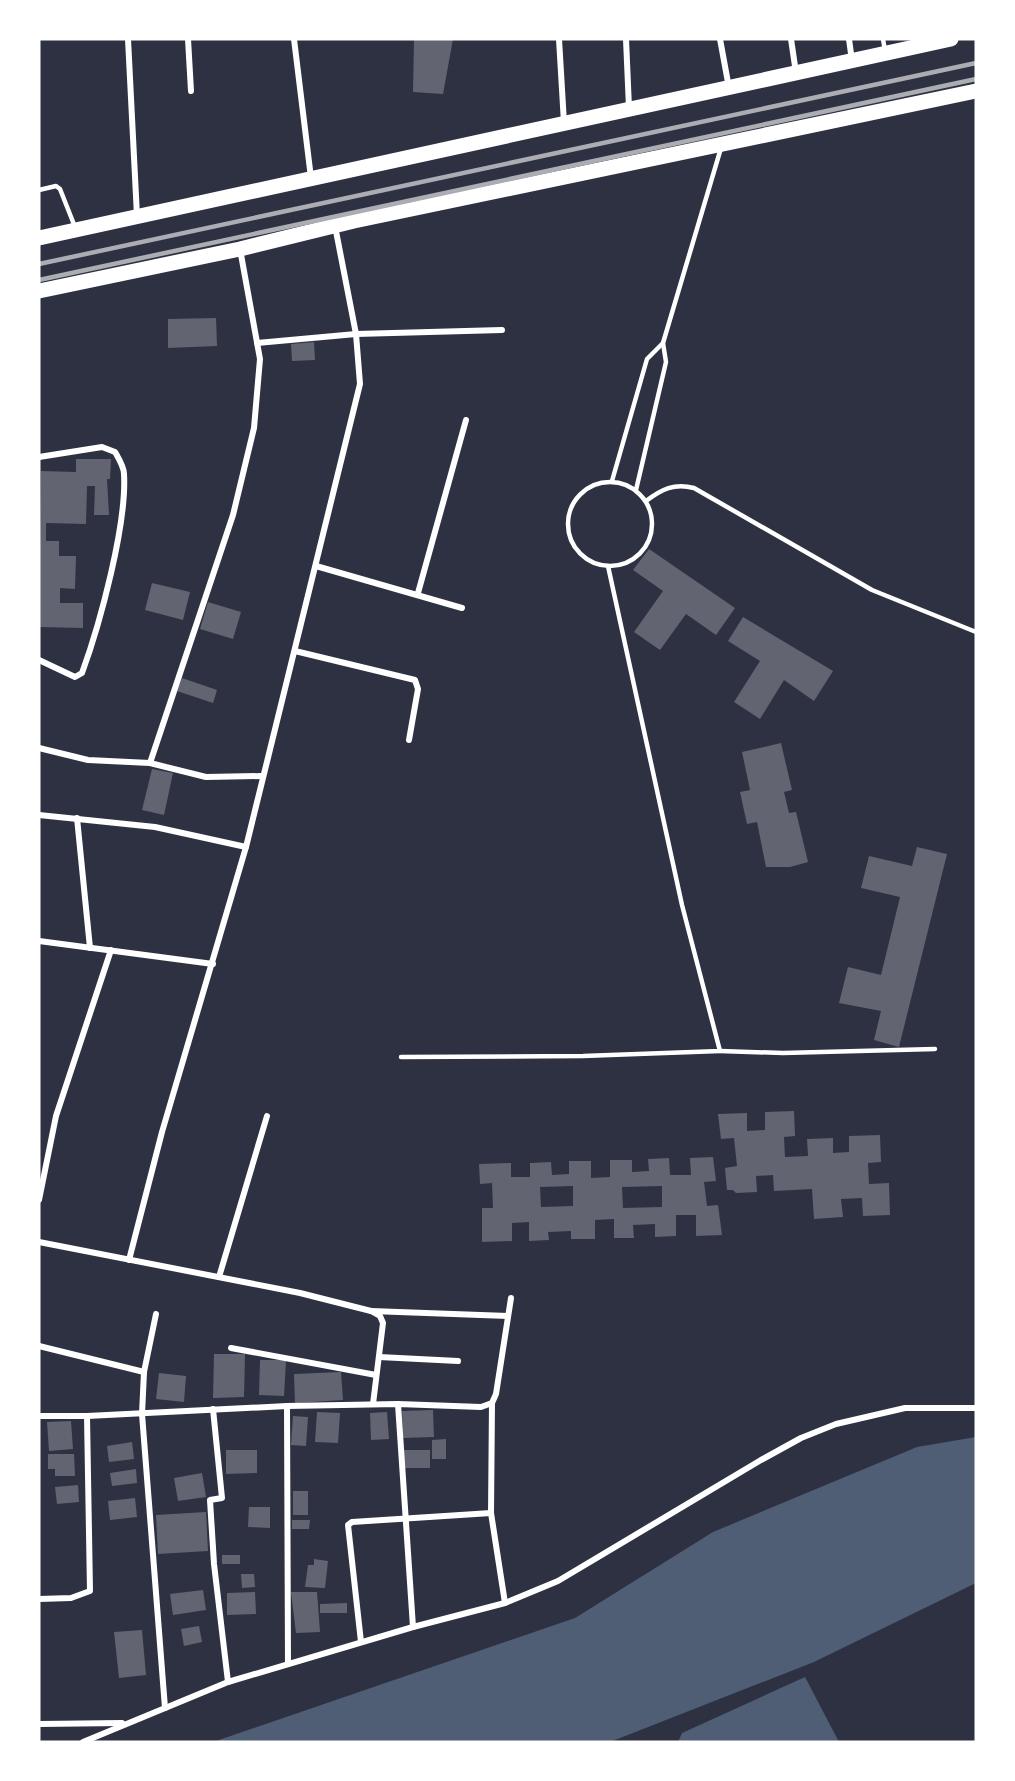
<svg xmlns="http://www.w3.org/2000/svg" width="1015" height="1781" font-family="Manrope,sans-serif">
	<rect width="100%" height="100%" fill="#2d3142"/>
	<!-- water -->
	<g fill="#4f5d75">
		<path d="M976,1437V1583L814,1662L610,1742H213L575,1618L713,1532L917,1447Z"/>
		<path d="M805,1677L839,1742H678L682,1733Z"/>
	</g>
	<!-- building -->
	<g fill="#626471" fill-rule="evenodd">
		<path d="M414,39H453L443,94L413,92Z"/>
		<path d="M216,318L217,346L168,348V319Z"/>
		<path d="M314,342L315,360L292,361L291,344Z"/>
		<path d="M76,459H111L110,479H107L109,515H94L95,486H87L86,524L46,523V541H59V556H76L75,589L60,588V603H83V628L39,627L41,471L76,472Z"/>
		<path d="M649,549L735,608L716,635L686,614L660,650L634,632L663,591L633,570Z"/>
		<path d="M152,583L190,592L183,620L145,610Z"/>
		<path d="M208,602L241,612L233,639L200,629Z"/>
		<path d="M743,617L833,671L814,701L784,680L760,719L734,702L760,661L728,641Z"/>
		<path d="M182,678L217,690L213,703L177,691Z"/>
		<path d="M781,743L792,790L784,792L789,813L796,812L808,862L790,867H766L757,822L747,824L740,792L750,790L742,752Z"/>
		<path d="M152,769L173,773L164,815L142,810Z"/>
		<path d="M917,847L947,854L899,1047L874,1040L881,1011L839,1003L848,967L881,975L900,897L861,888L869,856L912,866Z"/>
		<path d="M794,1111L795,1136L784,1137L785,1157L808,1156L807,1139L833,1138V1153L849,1152V1136L880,1135L881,1162L868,1163L869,1184L889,1183L890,1215L863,1216L862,1198L841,1199L843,1217L814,1219L812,1189L774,1191L773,1175L756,1176L757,1192L736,1193L733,1190H727L725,1168L737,1166L734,1138L721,1139L718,1114L747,1113V1131L765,1130V1112Z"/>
		<path d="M713,1157L716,1181L704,1182L707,1206L718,1205L722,1235L696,1236V1215H676V1236L655,1237V1224L633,1225L634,1238H614V1219L595,1220V1239H571V1231L548,1232L549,1240L529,1241V1222L512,1223V1241L482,1242V1208H493L492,1183L480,1184L479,1164L511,1163V1177H530V1163L551,1162L552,1175L569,1174V1161H591V1178L610,1177V1160H632V1172L649,1171L648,1159L669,1158L670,1175H691L690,1158ZM573,1186V1206L541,1207L540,1187ZM662,1186V1207L623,1208L622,1187Z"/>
		<path d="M214,1354H245L244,1397L213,1398Z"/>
		<path d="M260,1360H286L284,1396L259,1395Z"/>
		<path d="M341,1372L343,1400L295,1403L294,1374Z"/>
		<path d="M159,1373L186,1376L184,1402L156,1399Z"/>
		<path d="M433,1410L434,1437L403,1438L402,1411Z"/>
		<path d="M317,1412L340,1413L338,1443L315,1442Z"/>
		<path d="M387,1412L389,1439L371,1440L370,1413Z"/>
		<path d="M293,1416L308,1417L306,1446L291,1445Z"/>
		<path d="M71,1421L73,1449L49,1451L47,1422Z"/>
		<path d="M446,1439V1459H432V1440Z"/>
		<path d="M132,1442L134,1459L109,1462L107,1446Z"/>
		<path d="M226,1450H257V1473L226,1474Z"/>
		<path d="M403,1450H430V1468H404Z"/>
		<path d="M48,1454H74L75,1476H55V1469H48Z"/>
		<path d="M136,1469L137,1483L112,1486L110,1473Z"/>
		<path d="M202,1473L206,1497L178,1501L174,1478Z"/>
		<path d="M78,1485L79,1502L57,1504L55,1487Z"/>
		<rect x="293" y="1491" width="15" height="24"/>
		<path d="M135,1498L137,1517L110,1520L108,1501Z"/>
		<path d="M249,1507H270V1528L248,1527Z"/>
		<path d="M206,1512L208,1551L158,1554L156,1515Z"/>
		<path d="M292,1520H310L309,1529H292Z"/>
		<rect x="222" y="1555" width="18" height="9"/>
		<path d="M314,1559L328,1561L325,1588L305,1587L308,1565H314Z"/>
		<path d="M241,1574H254L255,1587L242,1588Z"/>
		<path d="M203,1590L206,1610L173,1615L170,1594Z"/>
		<path d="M255,1592L256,1614L227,1615V1593Z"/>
		<path d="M291,1592H317L320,1632L296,1633Z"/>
		<path d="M347,1603V1613H320V1604Z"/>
		<path d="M199,1626L202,1642L184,1646L181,1629Z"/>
		<path d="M142,1630L146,1675L119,1678L114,1632Z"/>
	</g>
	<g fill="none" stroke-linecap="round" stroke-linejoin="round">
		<!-- service -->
		<g stroke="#fff" stroke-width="4.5">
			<path d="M883,39L885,51"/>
			<path d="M39,190L56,186L60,189L75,227"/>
			<path d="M612,481L647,359L663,343"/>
			<circle cx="610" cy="524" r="42"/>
			<path d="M636,490L666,362L663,343L721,148"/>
			<path d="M646,501C662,489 674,483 694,488L872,590L976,632"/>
			<path d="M720,1051L783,1053L935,1049"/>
			<path d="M401,1057L583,1056L720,1051L682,905L608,566"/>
		</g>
		<!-- minor -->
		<g stroke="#fff" stroke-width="6">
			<path d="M128,39L137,216"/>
			<path d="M188,39L191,91"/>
			<path d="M294,39L311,178"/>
			<path d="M559,39L564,123"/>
			<path d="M626,39L629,108"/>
			<path d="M720,39L729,88"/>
			<path d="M791,39L796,73"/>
			<path d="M849,39L852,61"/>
			<path d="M257,343L356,334L502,330"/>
			<path d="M39,457L102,447L115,452C119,459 124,467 124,474C127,524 100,624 82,673L75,677L39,660"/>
			<path d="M316,566L462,608"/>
			<path d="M418,593L466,420"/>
			<path d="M295,651L415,680L418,689L409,740"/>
			<path d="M39,748L88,760L150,763L206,777L262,776"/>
			<path d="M150,763L233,515L254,428L260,359L240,249"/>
			<path d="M39,815L155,827L246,847"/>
			<path d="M77,818L90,948"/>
			<path d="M39,941L213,964"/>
			<path d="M39,1200L56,1116L111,950"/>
			<path d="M39,1242L300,1293L371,1311L380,1316L383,1323L373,1404"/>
			<path d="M129,1260L162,1132L246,847L360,384L356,334L335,226"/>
			<path d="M219,1277L267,1116"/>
			<path d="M371,1311L508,1316"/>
			<path d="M156,1314L144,1372L142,1414L165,1708"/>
			<path d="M39,1346L144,1372"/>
			<path d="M231,1348L376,1375"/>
			<path d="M379,1357L458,1361"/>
			<path d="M492,1403L491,1513L505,1603"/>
			<path d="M398,1404L413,1627"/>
			<path d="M287,1406L288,1664"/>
			<path d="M213,1409L222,1498L210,1500L214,1564L228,1682"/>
			<path d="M39,1416H87L287,1406L398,1404L481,1407L492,1403L496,1394L511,1298"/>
			<path d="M39,1599L71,1598L90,1591L87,1416"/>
			<path d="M361,1642L348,1525L352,1522L491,1513"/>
			<path d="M39,1724L122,1723"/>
			<path d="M83,1742L228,1682L413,1627L505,1603L558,1581L761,1460L801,1438L836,1424L905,1408H976"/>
		</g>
		<!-- trunk -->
		<g stroke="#fff" stroke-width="15">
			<path d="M39,238L951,39"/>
			<path d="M39,291L240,249L354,221L976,91"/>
		</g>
		<!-- rail -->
		<g stroke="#abadb3" stroke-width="4.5">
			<path d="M39,264L976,63"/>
			<path d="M39,280L976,79"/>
		</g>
	</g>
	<!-- border -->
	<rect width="1015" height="1781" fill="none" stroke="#ffffff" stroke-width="81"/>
</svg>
